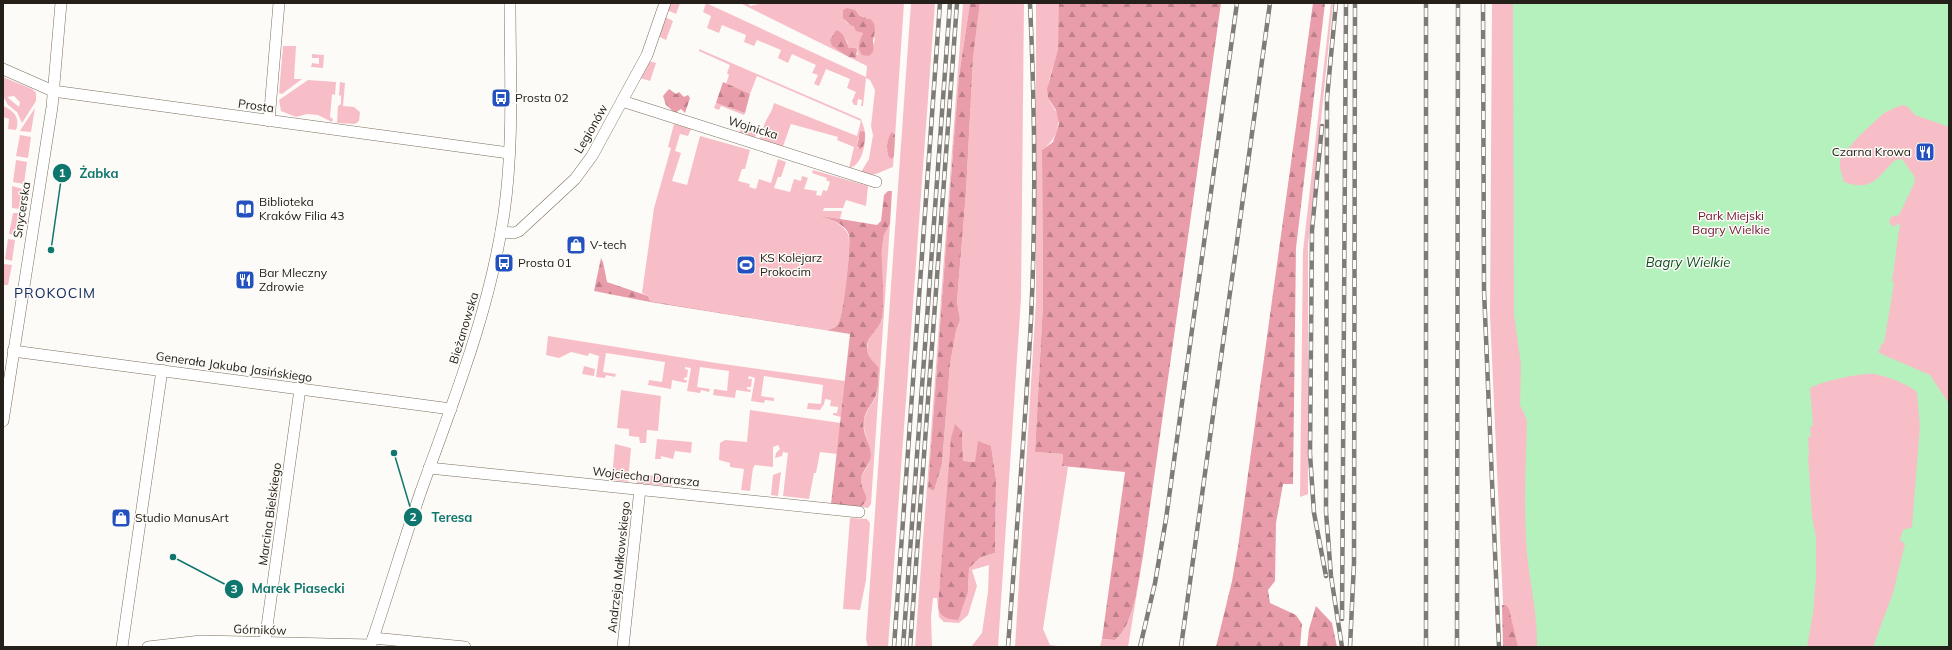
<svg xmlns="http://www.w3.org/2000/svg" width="1952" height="650" font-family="Mulish,sans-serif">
	<defs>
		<pattern id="forest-firs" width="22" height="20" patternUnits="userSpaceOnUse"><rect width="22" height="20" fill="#e99daa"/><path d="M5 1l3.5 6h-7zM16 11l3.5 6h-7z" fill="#bd808a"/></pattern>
	</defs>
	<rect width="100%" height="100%" fill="#fdfbf7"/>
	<!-- green -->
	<g fill="#f8bec7" fill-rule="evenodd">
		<path d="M670,3H680L676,14L667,10Z"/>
		<path d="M706,3L866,77L867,66L740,3L749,4L750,6L759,4V3H904L893,167C883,170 871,180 861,172L869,159L873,135L871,126L875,90L870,80L866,78L863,106H861L862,100L858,99L857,105H854L852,101L856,92L847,88L850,79L826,69L819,86L814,84L818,75L812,73L816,65L792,54L788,63L778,58L781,50L757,40L754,46L744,42L746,35L722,25L719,33L707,28L711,16L703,12ZM858,13L860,16H864L875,39L869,56L862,36L863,33L847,23L844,19ZM840,32L847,41L849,49L857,50L858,55H848L835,47Z"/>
		<path d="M911,3H935L888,647H868L866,639L868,611Z"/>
		<path d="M963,3H970L959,76L954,138L928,488L934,491L942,464L950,364L956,331L960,320L957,301L966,192L973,58L980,3H1024L1021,298L998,647H971L982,633L988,592L989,565L972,570L977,586L968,615L959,623L944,622L939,617L937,598H933L931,617L932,647H915ZM962,431L963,461L975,462L991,446L996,479L995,553L981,557L969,568L968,592L938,606L943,546Z"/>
		<path d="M1036,3H1059C1060,18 1061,34 1058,49C1055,65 1046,80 1048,97C1050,106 1061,112 1058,125C1056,137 1051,143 1042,150L1043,303L1035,452L1063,454L1062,466L1068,467L1043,629L1050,645L1066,647H1015L1036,301Z"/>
		<path d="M1331,3H1333L1308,246V494L1300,497L1303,251Z"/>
		<path d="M1492,3H1949V647H1505L1490,315Z"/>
		<path d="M665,17L673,21L666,40L658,36Z"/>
		<path d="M283,46H296L294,79H302L282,94L279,93Z"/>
		<path d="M699,49L861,119C862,123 865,129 865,133C866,144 862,166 849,168L854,147L837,140L838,137L791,124L782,149L739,134L741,126L757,130L755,138L759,140L760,137L765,138L767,131L763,129C765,119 772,113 774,103L857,136L861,121L757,76L750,94L726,84L729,75L727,73L730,65L699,51ZM865,133L862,149L857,148L858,138Z"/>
		<path d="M312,54L324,55L323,68L311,67L312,63L319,64V58H312Z"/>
		<path d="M649,61L656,63L650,81L640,78Z"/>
		<path d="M3,77L32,89L36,93V101L22,123L17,112L8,105L3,96ZM14,96L20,102L19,107L7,97Z"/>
		<path d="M308,80L336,82L335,95L332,94L330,117L333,119L332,122L318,115L307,114L296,117L281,111L279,100Z"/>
		<path d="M340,82L345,83L343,106L354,107L360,112L359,121L355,124L337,123L338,106L341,104V95L339,96Z"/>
		<path d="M716,103L745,113L744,115L721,106L719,110L714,108Z"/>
		<path d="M3,106C13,110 21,118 16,130L8,129L9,119L3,117Z"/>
		<path d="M35,108L31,132L20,131L21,129Z"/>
		<path d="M674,124L691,129L688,136L680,134L675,151L681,153L672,181L687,185L700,136L750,150L745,169H742L738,181L750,184L749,187L756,189L759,179L771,183L778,159L786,162L781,177H778L774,188L790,192L794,179L801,181L802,176L808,178L804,189L817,191L816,195L821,196L823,190L827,191L830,182L826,180L827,178L812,173L813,170L868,186L866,206L846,200L843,208H824L823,211H842L840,219L824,216C833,221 843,224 848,234C852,243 844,312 839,322C837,327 832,329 827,330L650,301L648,296L642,293L654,208L671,148L668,147Z"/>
		<path d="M20,135L31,137L28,158L16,156Z"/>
		<path d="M16,160L27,162L24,184L13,182Z"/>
		<path d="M12,186L23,189L20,209L12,208Z"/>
		<path d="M13,213H19L16,235L9,234Z"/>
		<path d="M890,224L871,504L868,508L860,507C873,490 859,493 861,479C862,472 869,467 870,460C873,446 862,434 864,421C865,411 873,404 876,396C879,387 878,377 879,368L869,357L867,350L868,341L871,334L882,320V247L884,235Z"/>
		<path d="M8,239L15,240L12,261L5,259Z"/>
		<path d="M4,264L12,265L8,285H3Z"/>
		<path d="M548,336L716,363L845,381L841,417L833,415V413H837L838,407L830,406L831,400L825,399L824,404L820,410L807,409L808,403L821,404L823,385L764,376L761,396L774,398V401L765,400L764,403L751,401L755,378L749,376L748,379H752L751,387H747V389L751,390L750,392L736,390L735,398L713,395L714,389L727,391L729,371L700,367L697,387L710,389L709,392L701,390L700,393L687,391L691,368L685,367V369L688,370L687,377L684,378V380H687L686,383L672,380L671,389L648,385L649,380L662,382L665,362L606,353L603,372L616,374L615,377L606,375L605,378L596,377L599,356L589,353L588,356L571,352L559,358L546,355Z"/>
		<path d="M584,366L595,369L594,376L582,374Z"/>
		<path d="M621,390L661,396L658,431L647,430L646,443H640L639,437L629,436V429L617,428Z"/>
		<path d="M750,410L841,423L837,454L820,452L816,473H814L809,499L783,496L788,453L783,452L782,456L775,458L776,453L780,449L778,445L773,447V467L755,465L753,468L750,491L741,490L744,469L730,467V463L719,460L720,443L725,440L747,442Z"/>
		<path d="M657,439L692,442L691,453L675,451L673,459L661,456V459H655Z"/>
		<path d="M615,444L631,448L628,482L614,480V478H612Z"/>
		<path d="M781,472L778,496L771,495L773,475Z"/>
		<path d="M649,475L673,478L672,486L637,483L638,477L649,478Z"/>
		<path d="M850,518L867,519L870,523L866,580L860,610L843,609Z"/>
		<path d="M1143,556L1128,647H1100L1102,639L1115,640C1135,624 1138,580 1143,556Z"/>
	</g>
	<!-- forest -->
	<g fill="url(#forest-firs)">
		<path d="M970,3H980L973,58L966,192L957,301L960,320L956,331L950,364L942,464L934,491L928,488L954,138L959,76Z"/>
		<path d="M1059,3H1221L1143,556C1138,580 1135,624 1115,640L1102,639L1125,472L1062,466L1063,454L1035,452L1043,303L1042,150L1053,142L1059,124L1056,110L1048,98L1047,89L1058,49Z"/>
		<path d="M1313,3H1325L1296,248L1293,484H1283L1276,523L1275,581L1268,590L1270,603L1296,615L1302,624L1300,647H1216L1232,581L1238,547Z"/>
		<path d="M847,8L855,10L860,16L866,17V19H870C879,26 873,35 873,43C873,46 874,48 873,52L869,56L862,55C856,46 860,41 863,33L856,31L854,27L850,25L843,18V10Z"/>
		<path d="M836,30C844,32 846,41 849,48H855L857,50L856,58L849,57L832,46L830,40Z"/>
		<path d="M723,82L750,94L745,113L716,103Z"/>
		<path d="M669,89L676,94L679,92L684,97L688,95L690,98L685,113L681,109L675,113L666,105L663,96Z"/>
		<path d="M863,131L865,133C865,138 865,147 860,150L857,146L860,132Z"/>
		<path d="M892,132L895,135L894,155L892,159L889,157C886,151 887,137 892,132Z"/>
		<path d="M888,191H892L890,224L884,235L882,247C881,271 885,294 882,318C880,329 867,335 867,347C867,358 874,361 879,368C878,377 879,387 876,395C873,404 865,410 864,420C861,433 871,443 871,455C871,465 861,471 861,480C860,490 874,498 860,507L831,504L850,334L650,302L594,291L601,258L603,262L607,282L645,295L648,296L650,301L827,330C832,329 837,327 839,322C844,312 851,245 849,235C846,224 831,220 822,216L877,225L881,221L884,195Z"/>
		<path d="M955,424L962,431L963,461L975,462L978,441L991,446L996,479L995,553L981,557L969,568L968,592L958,620C947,619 941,618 938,606L951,438Z"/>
		<path d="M1502,605H1506L1509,609L1518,647H1503Z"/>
		<path d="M1316,606L1332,623L1337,647H1307L1309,629Z"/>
	</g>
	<!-- water -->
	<path fill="#b5f1bd" d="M1513,3H1949V127L1915,115L1908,107L1902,105L1892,109L1884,113L1859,136L1846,151L1840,160V168L1844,182C1872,192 1877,178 1895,160L1902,159L1914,176L1915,182L1899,215L1891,217L1889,222L1893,227L1900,223L1892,281L1894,283L1884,343L1881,344L1880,350H1878L1879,353L1930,375L1949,404V647H1873L1893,593L1905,544L1900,540L1903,530L1912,527L1920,426L1917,392C1905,383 1890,377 1874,374C1864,372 1819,382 1810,388L1813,426L1810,427L1811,437H1808L1809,454L1808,455L1812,517L1816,538V577L1813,613L1807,647H1537C1538,610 1527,574 1526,537C1524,498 1526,459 1527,420L1520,405L1521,364L1514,314Z"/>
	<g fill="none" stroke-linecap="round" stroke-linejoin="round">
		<defs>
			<g id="minor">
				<path d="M3,69L53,91L509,153"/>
				<path d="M622,101L876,182"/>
				<path d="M269,121L279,3"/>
				<path d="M501,232L514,233L519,231L575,179L592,156L647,55L665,3"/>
				<path d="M13,351L451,409"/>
				<path d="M3,421L52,107L61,3"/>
				<path d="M429,468L859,512"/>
				<path d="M373,638L465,647"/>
				<path d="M265,641L300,389"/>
				<path d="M122,647L162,370"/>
				<path d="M148,647L201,641L371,645"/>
				<path d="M370,647C388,595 403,543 421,491C454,399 490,310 504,213C514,144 510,73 510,3"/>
				<path d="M623,647L640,489"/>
			</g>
		</defs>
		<!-- minor casing -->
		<use href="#minor" stroke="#7b6f5d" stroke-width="12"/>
		<!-- minor -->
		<use href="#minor" stroke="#fff" stroke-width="11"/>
		<defs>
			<g id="rail">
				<path d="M1336,3L1327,98L1326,512L1331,576L1342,647"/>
				<path d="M1483,3L1484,290L1499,647"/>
				<path d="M1322,126L1312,230L1310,454L1314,513L1326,576"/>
				<path d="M1342,619L1346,3"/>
				<path d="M894,647L940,3"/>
				<path d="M903,647L950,3"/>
				<path d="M910,647L957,3"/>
				<path d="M1008,647C1016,538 1025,429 1031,320C1036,215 1035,109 1030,3"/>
				<path d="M1140,647L1155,583L1166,519L1237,3"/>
				<path d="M1181,647L1270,3"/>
				<path d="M1350,647L1354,563L1355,3"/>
				<path d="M1426,647V3"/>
				<path d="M1457,647L1458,3"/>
			</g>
		</defs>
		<!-- rail casing -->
		<use href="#rail" stroke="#7f7b76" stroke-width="4.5"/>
		<!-- rail -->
		<use href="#rail" stroke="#fdfbf7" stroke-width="3" stroke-dasharray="9" stroke-linecap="butt"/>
	</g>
	<!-- icons -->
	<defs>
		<symbol id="bus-square" viewBox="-11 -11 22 22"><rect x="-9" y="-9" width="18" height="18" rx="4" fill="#2351bf" stroke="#fdfbf7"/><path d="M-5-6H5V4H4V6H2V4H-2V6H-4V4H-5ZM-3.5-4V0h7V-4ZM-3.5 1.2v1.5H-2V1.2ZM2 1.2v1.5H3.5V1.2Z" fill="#fff"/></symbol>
		<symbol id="restaurant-square" viewBox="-11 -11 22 22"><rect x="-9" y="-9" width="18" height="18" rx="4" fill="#2351bf" stroke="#fdfbf7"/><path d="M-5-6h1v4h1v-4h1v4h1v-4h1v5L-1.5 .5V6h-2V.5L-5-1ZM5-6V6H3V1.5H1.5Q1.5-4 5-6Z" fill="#fff"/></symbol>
		<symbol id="library-square" viewBox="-11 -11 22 22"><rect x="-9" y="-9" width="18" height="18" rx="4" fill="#2351bf" stroke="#fdfbf7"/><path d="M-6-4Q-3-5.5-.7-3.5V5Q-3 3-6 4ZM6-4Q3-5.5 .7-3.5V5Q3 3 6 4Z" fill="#fff"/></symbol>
		<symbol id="shop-square" viewBox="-11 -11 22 22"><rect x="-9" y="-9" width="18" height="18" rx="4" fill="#2351bf" stroke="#fdfbf7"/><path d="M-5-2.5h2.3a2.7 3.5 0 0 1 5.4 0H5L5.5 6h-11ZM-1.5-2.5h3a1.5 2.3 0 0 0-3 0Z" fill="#fff"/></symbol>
		<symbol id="stadium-square" viewBox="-11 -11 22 22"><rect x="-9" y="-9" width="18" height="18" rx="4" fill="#2351bf" stroke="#fdfbf7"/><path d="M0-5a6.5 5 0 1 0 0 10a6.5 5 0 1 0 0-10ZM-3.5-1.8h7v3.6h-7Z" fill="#fff"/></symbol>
	</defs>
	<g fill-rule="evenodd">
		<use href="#bus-square" x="490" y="87" width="22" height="22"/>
		<use href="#restaurant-square" x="1914" y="141" width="22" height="22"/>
		<use href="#library-square" x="234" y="198" width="22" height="22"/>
		<use href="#shop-square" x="565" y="234" width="22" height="22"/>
		<use href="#bus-square" x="493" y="252" width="22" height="22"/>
		<use href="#stadium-square" x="735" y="254" width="22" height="22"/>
		<use href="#restaurant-square" x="234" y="269" width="22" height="22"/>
		<use href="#shop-square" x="110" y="507" width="22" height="22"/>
	</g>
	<g text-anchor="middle" stroke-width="3" stroke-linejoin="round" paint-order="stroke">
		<!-- poi labels -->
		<g font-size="12" fill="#252019" stroke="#fdfbf7" text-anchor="start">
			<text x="515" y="102">Prosta 02</text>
			<text x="1911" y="156" text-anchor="end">Czarna Krowa</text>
			<text x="259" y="206">Biblioteka<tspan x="259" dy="14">Kraków Filia 43</tspan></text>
			<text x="590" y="249">V-tech</text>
			<text x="760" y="262">KS Kolejarz<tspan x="760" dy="14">Prokocim</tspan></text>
			<text x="518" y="267">Prosta 01</text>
			<text x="259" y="277">Bar Mleczny<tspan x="259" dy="14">Zdrowie</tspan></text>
			<text x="135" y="522">Studio ManusArt</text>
		</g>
		<!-- street labels -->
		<g font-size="12" fill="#252019" stroke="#fdfbf7">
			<text transform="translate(256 106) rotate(8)" y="4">Prosta</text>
			<text transform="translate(753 128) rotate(17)" y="4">Wojnicka</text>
			<text transform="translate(591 129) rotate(-60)" y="4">Legionów</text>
			<text transform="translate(22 210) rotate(-81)" y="4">Snycerska</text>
			<text transform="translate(464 328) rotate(-73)" y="4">Bieżanowska</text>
			<text transform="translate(234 367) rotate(8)" y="4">Generała Jakuba Jasińskiego</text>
			<text transform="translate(646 477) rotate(6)" y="4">Wojciecha Darasza</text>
			<text transform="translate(270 514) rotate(-82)" y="4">Marcina Bielskiego</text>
			<text transform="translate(619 567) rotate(-84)" y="4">Andrzeja Małkowskiego</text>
			<text transform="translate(260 630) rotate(2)" y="4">Górników</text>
		</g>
		<!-- park labels -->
		<g font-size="12" fill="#6c142f" stroke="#fdfbf7">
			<text x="1731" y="220">Park Miejski<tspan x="1731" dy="14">Bagry Wielkie</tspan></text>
		</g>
		<!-- water labels -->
		<g font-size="13" font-style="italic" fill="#0a4c1e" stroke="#fdfbf7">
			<text x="1688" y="267">Bagry Wielkie</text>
		</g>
		<!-- quarter labels -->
		<g font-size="14" letter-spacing="1" fill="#12295e" stroke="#fdfbf7">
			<text x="55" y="298">PROKOCIM</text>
		</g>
	</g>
	<!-- callouts -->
	<path fill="none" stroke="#0f766e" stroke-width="1.5" d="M51 250L62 173M394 453L413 517M173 557L234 589"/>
	<g fill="#0f766e" stroke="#fdfbf7" stroke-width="1.5">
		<circle cx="51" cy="250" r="4"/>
		<circle cx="394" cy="453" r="4"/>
		<circle cx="173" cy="557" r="4"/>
		<circle cx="62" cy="173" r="10"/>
		<circle cx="413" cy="517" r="10"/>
		<circle cx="234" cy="589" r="10"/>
	</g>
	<g font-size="12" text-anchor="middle" font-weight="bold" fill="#fff">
		<text x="62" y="177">1</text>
		<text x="413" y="521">2</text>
		<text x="234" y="593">3</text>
	</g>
	<g font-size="13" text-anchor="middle" font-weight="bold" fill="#0f766e" stroke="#fdfbf7" stroke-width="3" stroke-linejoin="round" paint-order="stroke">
		<text x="99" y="178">Żabka</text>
		<text x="452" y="522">Teresa</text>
		<text x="298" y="593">Marek Piasecki</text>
	</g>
	<!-- border -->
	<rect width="1952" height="650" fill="none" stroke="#252019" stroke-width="8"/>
</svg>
